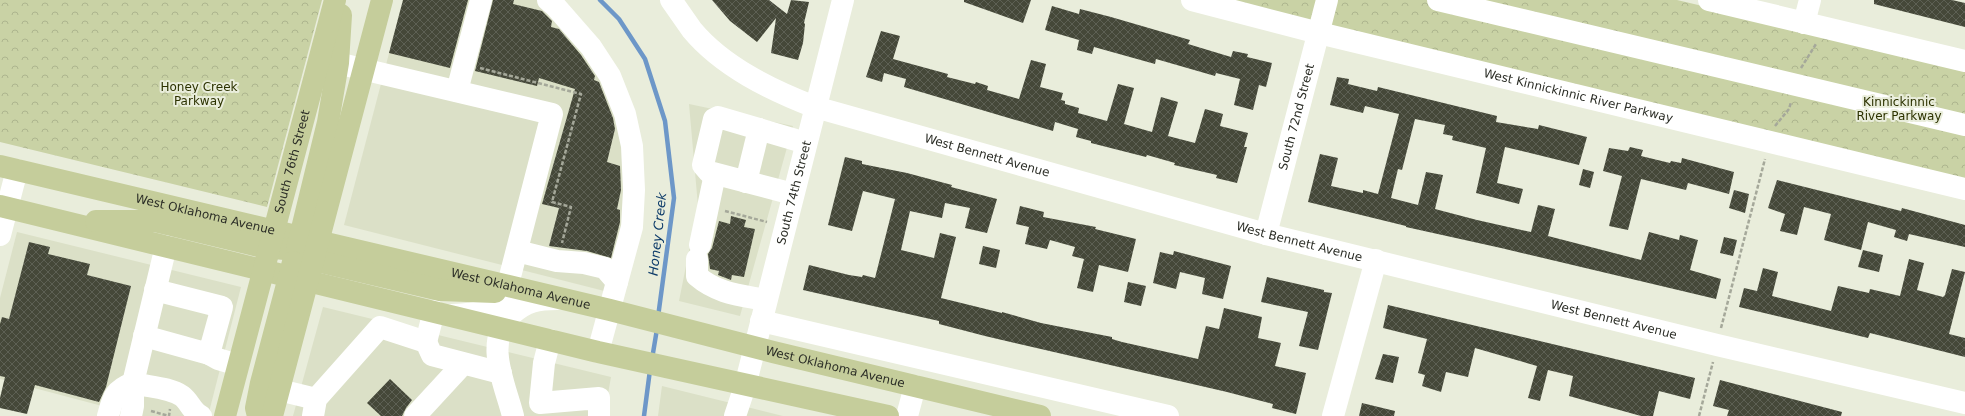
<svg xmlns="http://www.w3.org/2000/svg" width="1965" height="416" font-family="'DejaVu Sans',sans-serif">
	<defs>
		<pattern id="park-crowns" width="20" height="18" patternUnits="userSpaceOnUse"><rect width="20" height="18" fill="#c9d2a5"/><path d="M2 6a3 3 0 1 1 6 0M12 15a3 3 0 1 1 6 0" fill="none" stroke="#adb58e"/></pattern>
		<pattern id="building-cross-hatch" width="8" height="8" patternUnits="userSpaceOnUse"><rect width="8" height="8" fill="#454839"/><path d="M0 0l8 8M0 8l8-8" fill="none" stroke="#5d6054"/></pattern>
	</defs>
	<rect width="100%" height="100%" fill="#e9eddb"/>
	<!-- built -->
	<g fill="#dbe0c7">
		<path d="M403,0H558L637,120L624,296L344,225Z"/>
		<path d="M689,104L793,126L740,316L679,301L698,206Z"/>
		<path d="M17,232L241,287L208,416H104L106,407L0,379V298Z"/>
		<path d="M323,307L611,377L604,416H293Z"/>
		<path d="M662,386L783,416H658Z"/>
	</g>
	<!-- park -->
	<g fill="url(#park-crowns)">
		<path d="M0,0H322L267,207L0,142Z"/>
		<path d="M1223,0H1677L1965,68V181Z"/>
	</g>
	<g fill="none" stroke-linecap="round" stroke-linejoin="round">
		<!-- stream -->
		<g stroke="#6d97c8" stroke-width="4.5">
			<path d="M600,0L619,19L645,59L665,121L674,198L658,317"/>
			<path d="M652,359L657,329"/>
			<path d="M644,416L650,370"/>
		</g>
	</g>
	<!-- building -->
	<g fill="url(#building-cross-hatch)">
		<path d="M403,0H468L450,68L389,53Z"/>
		<path d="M493,0H514L513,4L542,11L552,21L551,27L559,29L581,55L595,76L594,80L599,82L613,118L615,129L607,162L620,166L621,190L617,209L620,210V222L611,258L587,251L549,246L559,208L542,204L575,89L539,78L537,86L475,71Z"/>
		<path d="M712,0H769L787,14L791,0L809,2L804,23L805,24L803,43L798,60L771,53L776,18L757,42L730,21Z"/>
		<path d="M964,0H1031L1023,23L964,2Z"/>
		<path d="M1874,0H1952L1965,3V27L1874,4Z"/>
		<path d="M1052,6L1079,14L1080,9L1111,17L1190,40L1188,44L1231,57L1233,51L1248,54L1247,57L1272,63L1266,87L1259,85L1253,110L1234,105L1240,79L1216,73L1215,76L1156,59L1155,64L1094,47L1092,54L1077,50L1079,40L1045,30Z"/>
		<path d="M881,31L900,36L893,59L948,74L947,77L975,84L976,82L988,86L987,90L1019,99L1031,60L1046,64L1040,87L1063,93L1061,100L1065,101V104L1079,108L1078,113L1107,121L1118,84L1134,88L1124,124L1152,132L1161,97L1178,102L1168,136L1195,143L1205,109L1223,114L1220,126L1248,133L1244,147H1247L1237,183L1216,178L1217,175L1174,165L1175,163L1147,155L1146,157L1091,143V141L1076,137L1078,129L1055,122L1053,131L904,87L906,79L884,73L882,82L866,77Z"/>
		<path d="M1337,77L1349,79L1348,84L1377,91L1378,87L1497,116L1496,122L1538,129L1539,125L1587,137L1579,165L1505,147L1497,183L1523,189L1519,204L1476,193L1486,148L1452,140L1453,136L1443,134L1445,125L1415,119L1402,170L1398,169L1391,198L1418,205L1426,172L1443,175L1435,209L1477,220L1531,232L1538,205L1555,209L1548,236L1641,260L1649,232L1679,240L1680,235L1698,240L1690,270L1721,279L1716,299L1501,248L1406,227V226L1308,202L1320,154L1338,158L1331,186L1363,193V190L1378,194L1399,114L1365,106L1363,113L1330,105Z"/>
		<path d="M1630,147L1643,150L1641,156L1670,163L1671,161L1681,163L1682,158L1734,172L1729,194L1688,183L1686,190L1641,179L1628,230L1609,226L1622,176L1603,171L1609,148L1628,151Z"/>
		<path d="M845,157L862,161V164L907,173L952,185L951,187L997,199L987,233L965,228L970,208L945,203L942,218L910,211L901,250L934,258L940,233L956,237L941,298L1002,313V312L1041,323L1112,337V339L1122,342L1198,359L1206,326L1219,329L1224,308L1262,317L1258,338L1281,343L1275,366L1306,373L1296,414L1272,408L1273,404L1227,392L985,336L939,324V321L803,290L809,265L849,275L862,277L863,275L875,278L895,199L863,191L852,231L828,225Z"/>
		<path d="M1583,169L1594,172L1590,188L1579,185Z"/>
		<path d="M1777,180L1901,211L1902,208L1965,225V247L1909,234L1907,241L1894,237L1896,230L1868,222L1861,250L1824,240L1831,214L1804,207L1797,235L1780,231L1785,214L1768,208Z"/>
		<path d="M1734,190L1749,194L1745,213L1729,208Z"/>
		<path d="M1020,206L1044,212L1043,217L1096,227L1095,229L1136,239L1128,272L1099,265L1093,292L1077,288L1084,259L1072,256L1075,247L1050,240L1047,249L1025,244L1029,227L1016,224Z"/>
		<path d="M731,216L746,220L744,227L755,229L744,277L732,275L731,280L718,275L719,271L710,269L708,254L712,248L719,221L730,224Z"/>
		<path d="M1724,237L1737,240L1733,256L1720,253Z"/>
		<path d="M29,242L50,247L48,254L90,264L87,275L131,286L106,387L99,402L35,385L27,414L0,408V398L5,377L0,376V324L2,317L9,319Z"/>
		<path d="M983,246L1000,250L996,268L979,264Z"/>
		<path d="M1863,250L1883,255L1879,272L1858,267Z"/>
		<path d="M1174,251L1231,266L1223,299L1202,294L1205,278L1180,272L1176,289L1153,283L1160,252L1173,255Z"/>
		<path d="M1909,259L1924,263L1917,290L1943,297L1945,295L1952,269L1965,272L1949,334L1965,338V357L1870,333L1868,338L1739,307L1744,288L1757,291L1763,268L1778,272L1772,296L1831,311L1838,286L1869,293L1870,289L1900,296Z"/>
		<path d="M1267,277L1324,290V292L1332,293L1318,350L1299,346L1308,312L1261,302Z"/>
		<path d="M1128,282L1146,286L1141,306L1124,302Z"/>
		<path d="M1388,305L1695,378L1690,399L1659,391L1653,416H1641L1569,396L1573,376L1548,370L1540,401L1528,398L1537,366L1475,348L1468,377L1446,372L1441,392L1422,386L1425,375L1418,373L1427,339L1383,328Z"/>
		<path d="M1383,354L1399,357L1393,383L1375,379Z"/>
		<path d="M390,379L412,400L406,408L402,416H381L367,403Z"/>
		<path d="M1720,380L1842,412L1841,416H1727L1729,410L1713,406Z"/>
		<path d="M1362,403L1395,411L1394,416H1359Z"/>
	</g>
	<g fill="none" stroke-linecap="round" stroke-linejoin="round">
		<!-- path -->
		<g stroke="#a5a89a" stroke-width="2.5" stroke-dasharray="4 2" stroke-linecap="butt">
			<path d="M480,68L581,94L552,202L571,207L562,243"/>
			<path d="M1801,68L1816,44"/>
			<path d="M1775,126L1789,109L1791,102"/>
			<path d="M725,211L767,222"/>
			<path d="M1721,328L1765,159"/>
			<path d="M151,411L169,416L170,409"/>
			<path d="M1699,416L1713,362"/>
		</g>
		<!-- minor -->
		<g stroke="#fff" stroke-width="22">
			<path d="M548,0L556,7L591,47L610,76L625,114L632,146L634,190L632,227L598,352"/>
			<path id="s1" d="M671,0C678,10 685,20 692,30C723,67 771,90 815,107L1266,234L1717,345L1965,403"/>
			<path id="s2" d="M1192,0L1319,33L1965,189"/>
			<path d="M1438,0L1965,125"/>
			<path d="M1709,0L1965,61"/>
			<path d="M1804,23L1810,0"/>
			<path d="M320,59L552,114L506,292C493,313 475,314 452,315"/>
			<path d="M457,91L481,0"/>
			<path d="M746,182L759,129"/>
			<path d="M793,194L709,172L703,165L714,119L718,117L806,143"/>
			<path id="s3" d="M1266,234L1327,0"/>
			<path d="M0,235L17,170"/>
			<path d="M700,245L715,174"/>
			<path d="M166,246L133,383C148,387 169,387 182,396C190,402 192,412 201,416"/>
			<path d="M517,251L557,261L584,263L605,268L617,282"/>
			<path d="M697,259V276C718,294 740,295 766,300"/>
			<path d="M761,321L1168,416"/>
			<path d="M144,336L209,354L222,307L155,290"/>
			<path d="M550,340L544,363L540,403L599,398V416"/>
			<path d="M426,342L434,311"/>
			<path d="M209,354L218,359L238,365"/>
			<path d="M279,390L316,399"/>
			<path d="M108,416C113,398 114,390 133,383"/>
			<path d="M131,416L133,406V383"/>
			<path d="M313,416L316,399L380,327L426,342L432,355L501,373"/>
			<path d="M415,416L463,364"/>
			<path d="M513,416C505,384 483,341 512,314C526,301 538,299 557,299"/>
			<path id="s4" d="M735,416L745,386L843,0"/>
			<path d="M907,416L915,386"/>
			<path d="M1333,416L1376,260"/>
		</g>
		<!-- major -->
		<g stroke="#c5cd9b" stroke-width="22">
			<path id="s5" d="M0,166L610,310L773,352L1040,416"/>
			<path d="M0,206L598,352L888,416"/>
			<path d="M96,221H155L263,247L285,249"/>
			<path d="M300,257L440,290L495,292"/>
			<path d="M308,280L302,277L299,271L297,249L328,122L338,63L341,15"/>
			<path id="s6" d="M225,416L335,0"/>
			<path d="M258,416L256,408L261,383L293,262"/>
			<path d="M272,416L382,0"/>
		</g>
	</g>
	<g text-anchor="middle" stroke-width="4" stroke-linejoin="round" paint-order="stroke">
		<!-- park labels -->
		<g font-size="12" fill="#2c3200" stroke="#e9eddb">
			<text x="199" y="91">Honey Creek<tspan x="199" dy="14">Parkway</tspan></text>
			<text x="1899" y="106">Kinnickinnic<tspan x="1899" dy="14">River Parkway</tspan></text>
		</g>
		<!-- street labels -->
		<g font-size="12" fill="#2b2d26" stroke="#e9eddb">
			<text dy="4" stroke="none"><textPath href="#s2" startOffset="398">West Kinnickinnic River Parkway</textPath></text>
			<text dy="4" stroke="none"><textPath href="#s3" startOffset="121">South 72nd Street</textPath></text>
			<text dy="4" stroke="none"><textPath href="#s1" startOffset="362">West Bennett Avenue</textPath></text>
			<text dy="4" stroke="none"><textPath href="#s6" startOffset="263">South 76th Street</textPath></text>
			<text dy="4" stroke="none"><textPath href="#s4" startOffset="231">South 74th Street</textPath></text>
			<text dy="4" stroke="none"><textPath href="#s5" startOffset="211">West Oklahoma Avenue</textPath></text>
			<text dy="4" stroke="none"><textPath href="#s1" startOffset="686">West Bennett Avenue</textPath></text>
			<text dy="4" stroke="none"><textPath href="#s5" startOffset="535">West Oklahoma Avenue</textPath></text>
			<text dy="4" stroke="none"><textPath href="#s1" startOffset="1010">West Bennett Avenue</textPath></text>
			<text dy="4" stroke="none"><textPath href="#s5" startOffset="859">West Oklahoma Avenue</textPath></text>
		</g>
		<!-- water labels -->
		<g font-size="13" font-style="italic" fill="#0d3b69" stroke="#e9eddb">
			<text transform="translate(657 234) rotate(-84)" y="5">Honey Creek</text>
		</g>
	</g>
</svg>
